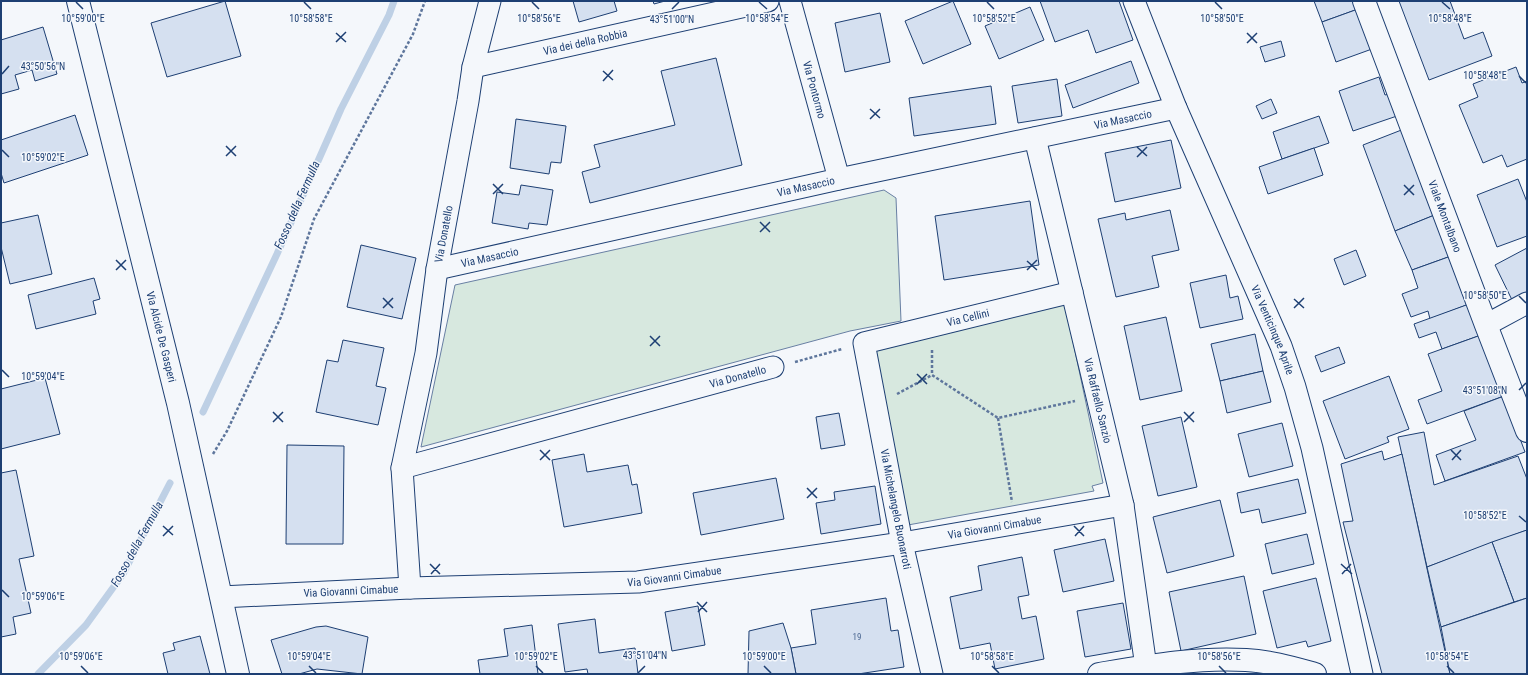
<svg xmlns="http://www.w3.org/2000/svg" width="1528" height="675" font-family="'Roboto Condensed',sans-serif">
	<rect width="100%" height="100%" fill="#f4f7fb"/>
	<!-- green -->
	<g fill="#d7e8df" stroke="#687fa3">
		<path d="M884,190L896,198L901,321L850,331L421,447L455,285Z"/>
		<path d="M1065,304L1103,483L1092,486L1094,491L908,525L871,346Z"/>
	</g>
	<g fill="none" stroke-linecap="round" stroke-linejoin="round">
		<!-- stream -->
		<g stroke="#bed0e5" stroke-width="7">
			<path d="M203,412L277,254L341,109L389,15L394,1"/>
			<path d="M38,674L86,625L123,574L170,483"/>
		</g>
	</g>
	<!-- building -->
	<g fill="#d5e0f0" stroke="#1d3f73">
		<path d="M225,1L241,56L167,77L151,23Z"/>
		<path d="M573,1H614L617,11L579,22Z"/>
		<path d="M653,1H665L654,4Z"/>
		<path d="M953,1L971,44L923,64L905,21Z"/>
		<path d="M1040,1H1119L1133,40L1096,53L1088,30L1055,42Z"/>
		<path d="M1314,1H1355L1358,9L1322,22Z"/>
		<path d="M1399,1H1450L1464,39L1483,32L1492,56L1429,80Z"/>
		<path d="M1030,7L1044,40L999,59L985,26Z"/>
		<path d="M1358,9L1372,49L1336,62L1322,22Z"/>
		<path d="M880,13L890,62L845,72L835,23Z"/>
		<path d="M43,27L57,74L35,81L32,70L15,75L19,89L1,94V40Z"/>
		<path d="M1281,41L1285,56L1265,62L1260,47Z"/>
		<path d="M716,58L742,165L590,203L582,172L600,167L594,145L675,125L661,71Z"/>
		<path d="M1131,61L1139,83L1073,108L1065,85Z"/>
		<path d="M1516,67L1522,83L1527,81V159L1507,167L1502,155L1483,163L1459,105L1478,97L1473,84Z"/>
		<path d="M1379,77L1385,95L1389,94L1397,116L1353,131L1339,91Z"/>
		<path d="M1057,79L1062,116L1018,123L1012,86Z"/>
		<path d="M991,86L996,124L914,136L909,98Z"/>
		<path d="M1271,99L1277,113L1262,119L1256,106Z"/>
		<path d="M75,115L88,155L4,183L1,173V140Z"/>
		<path d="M1319,116L1329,143L1282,159L1273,132Z"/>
		<path d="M516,119L566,126L561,163L551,162L549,174L510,168Z"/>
		<path d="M1404,129L1437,214L1395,231L1363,145Z"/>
		<path d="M1171,140L1181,188L1115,202L1105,153Z"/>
		<path d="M1314,148L1323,175L1268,194L1259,167Z"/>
		<path d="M1518,179L1527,202V236L1497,247L1477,195Z"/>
		<path d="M521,185L553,190L547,225L529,223L528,229L492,223L497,192L519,195Z"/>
		<path d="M1030,201L1039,265L944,280L935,216Z"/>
		<path d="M1170,210L1179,250L1152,256L1159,287L1116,297L1098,219L1125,213L1126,220Z"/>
		<path d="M1437,214L1451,256L1412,270L1395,231Z"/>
		<path d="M38,215L52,274L10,284L1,247V223Z"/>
		<path d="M361,245L416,258L402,319L347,307Z"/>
		<path d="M1527,248V295L1513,302L1495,265Z"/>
		<path d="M1356,250L1366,276L1344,285L1334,259Z"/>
		<path d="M1451,256L1469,304L1430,319L1428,311L1411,317L1402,294L1418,288L1412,270Z"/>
		<path d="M1226,275L1230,298L1238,296L1243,319L1200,328L1190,283Z"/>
		<path d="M94,278L100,299L93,301L96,314L36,329L28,295Z"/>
		<path d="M1469,304L1481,335L1442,349L1436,332L1419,338L1414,324Z"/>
		<path d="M1166,317L1182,391L1140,400L1124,326Z"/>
		<path d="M1255,334L1263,371L1220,381L1211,344Z"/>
		<path d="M1481,335L1504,396L1427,424L1418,400L1442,391L1428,354Z"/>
		<path d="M343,340L384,348L376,386L386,388L378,425L316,412L327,360L338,362Z"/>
		<path d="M1339,347L1345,363L1321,372L1315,356Z"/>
		<path d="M1263,371L1271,402L1227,413L1220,381Z"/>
		<path d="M1389,376L1409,429L1387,437L1389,442L1345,459L1323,401Z"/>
		<path d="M45,378L60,434L1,449V389Z"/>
		<path d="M1504,396L1525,452L1445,481L1436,455L1476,440L1464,411Z"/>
		<path d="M839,413L845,445L821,449L816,417Z"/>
		<path d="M1181,417L1197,487L1158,496L1142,426Z"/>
		<path d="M1282,423L1293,466L1249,477L1238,434Z"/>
		<path d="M1424,432L1434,485L1518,456L1527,479V530L1427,567L1398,437Z"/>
		<path d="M287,445L344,446L343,544H286Z"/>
		<path d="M1382,451L1384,460L1402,454L1450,674H1382L1343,522L1353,521L1341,464Z"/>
		<path d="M584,454L587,472L628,465L632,485L637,484L642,513L564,527L552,460Z"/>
		<path d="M16,470L34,556L19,559L31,613L13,617L16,634L1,637V473Z"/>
		<path d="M776,478L784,519L701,535L693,493Z"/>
		<path d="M1298,479L1306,513L1262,523L1259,509L1241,513L1237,493Z"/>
		<path d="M875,486L881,524L821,534L816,503L835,500L834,492Z"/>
		<path d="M1220,500L1234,556L1167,573L1153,517Z"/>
		<path d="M1527,530V598L1514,602L1492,542Z"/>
		<path d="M1307,534L1314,564L1272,574L1265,544Z"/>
		<path d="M1105,539L1114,581L1063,592L1054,550Z"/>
		<path d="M1492,542L1514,602L1441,627L1427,567Z"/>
		<path d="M1022,557L1029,595L1018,597L1022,619L1036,616L1044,659L995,669L990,643L960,649L950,597L982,590L978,566Z"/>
		<path d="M1244,576L1256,634L1181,651L1169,592Z"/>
		<path d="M1316,578L1331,641L1308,647L1306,641L1277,648L1263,591Z"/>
		<path d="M886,598L891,631L898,630L904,667L858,674H796L791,648L816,644L811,610Z"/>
		<path d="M1527,598V674H1450L1441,627Z"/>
		<path d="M1123,603L1131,649L1085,657L1077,611Z"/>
		<path d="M698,606L705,645L672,651L665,612Z"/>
		<path d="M595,619L599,653L635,648L638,674H588L587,669L565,672L558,624Z"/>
		<path d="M783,623L791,648L796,674H748L749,631Z"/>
		<path d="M532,625L538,674H480L478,660L508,656L504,629Z"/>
		<path d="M326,626L368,637L362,674L317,669L299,674H282L271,640L316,627Z"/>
		<path d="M200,636L210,674H168L163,653L175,650L173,643Z"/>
	</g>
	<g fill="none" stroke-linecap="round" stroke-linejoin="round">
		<defs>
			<g id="street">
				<path id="s1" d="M790,1L839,179"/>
				<path id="s2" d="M1134,1L1176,108L1281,346L1295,387L1312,448L1362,674"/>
				<path id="s3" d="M473,67L768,1"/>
				<path id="s4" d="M1035,138L1123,505L1147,674"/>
				<path id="s5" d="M437,269L839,179L1176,108"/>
				<path d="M1486,325L1527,303"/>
				<path id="s6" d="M402,468L773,367"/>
				<path id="s7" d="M410,588L402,468L426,353L437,269L468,101L473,67L490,1"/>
				<path id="s8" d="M221,597L410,588L638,582L902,543L1123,505"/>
				<path id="s9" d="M932,674L902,543L864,343L1072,292"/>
			</g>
			<g id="secondary">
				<path id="s10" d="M78,1L178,403L238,674"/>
				<path id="s11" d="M1364,1L1486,325L1527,431"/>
				<path d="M1099,674C1147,666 1197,657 1246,660C1269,661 1293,668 1315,674"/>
			</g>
		</defs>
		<!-- street casing -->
		<use href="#street" stroke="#1d3f73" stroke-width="23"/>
		<!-- secondary casing -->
		<use href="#secondary" stroke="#1d3f73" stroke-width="24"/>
		<!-- path -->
		<g stroke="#5e769c" stroke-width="2.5" stroke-dasharray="3 2" stroke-linecap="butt">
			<path d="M932,350V375"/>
			<path d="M795,362L842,349"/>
			<path d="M897,394L932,375L998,418L1075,401"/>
			<path d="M998,418L1012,502"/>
			<path d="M213,454L227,431L281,317L314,219L413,34L425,1"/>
		</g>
		<!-- street -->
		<use href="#street" stroke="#f4f7fb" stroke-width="21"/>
		<!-- secondary -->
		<use href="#secondary" stroke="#f4f7fb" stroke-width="22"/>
	</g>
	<!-- ticks -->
	<path fill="none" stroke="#1d3f73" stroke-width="1.5" d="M76,2L83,9M304,2L311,9M532,2L539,9M759,2L767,9M987,2L994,9M1215,2L1222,9M1442,2L1450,9M672,9L679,2M336,33L346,42M1247,33L1257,43M336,42L346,32M1247,43L1257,33M603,71L613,80M2,74L9,66M1519,76L1526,83M603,81L613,70M870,109L880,118M870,119L880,109M226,146L236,156M1137,147L1147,156M2,150L9,157M226,156L236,146M1137,157L1147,147M493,184L503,194M1404,185L1414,195M493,194L503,184M1404,195L1414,185M760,222L770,232M760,232L770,222M116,260L126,270M1027,261L1037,270M116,270L126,260M1027,270L1037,260M1519,296L1526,303M383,298L393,308M1294,299L1304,308M383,308L393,298M1294,308L1304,298M650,336L660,346M650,346L660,336M2,370L9,377M917,374L927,384M917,384L927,374M1519,390L1526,383M273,412L283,422M1184,412L1194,422M273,422L283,412M1184,422L1194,412M540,450L550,460M1451,450L1461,460M540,460L550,450M1452,460L1461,450M807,488L817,498M807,498L817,488M1519,516L1526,522M163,526L173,535M1074,526L1084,536M163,536L173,526M1075,536L1084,526M430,564L440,574M1341,564L1352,574M431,574L440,564M1342,574L1351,564M2,590L9,597M697,602L707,612M698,612L707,602M81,666L88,673M309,666L316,673M536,666L543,673M764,666L771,673M992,666L999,673M1219,666L1226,673M1447,666L1454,673M638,673L645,666"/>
	<g text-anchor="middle" stroke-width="3" stroke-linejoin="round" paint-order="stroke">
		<!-- number labels -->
		<g font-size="9" fill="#4b6792">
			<text x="857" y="640">19</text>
		</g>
		<!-- street labels -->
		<g font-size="11" fill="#1d3f73" stroke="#f4f7fb">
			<text dy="4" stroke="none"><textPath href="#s3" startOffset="115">Via dei della Robbia</textPath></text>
			<text dy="4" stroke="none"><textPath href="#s1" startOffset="92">Via Pontormo</textPath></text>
			<text dy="4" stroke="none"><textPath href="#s5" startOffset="702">Via Masaccio</textPath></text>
			<text dy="4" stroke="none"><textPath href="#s5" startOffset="378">Via Masaccio</textPath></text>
			<text dy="4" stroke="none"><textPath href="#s11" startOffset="230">Viale Montalbano</textPath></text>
			<text dy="4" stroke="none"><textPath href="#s7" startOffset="358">Via Donatello</textPath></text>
			<text dy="4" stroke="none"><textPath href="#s5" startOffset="54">Via Masaccio</textPath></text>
			<text dy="4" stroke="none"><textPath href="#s9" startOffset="445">Via Cellini</textPath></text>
			<text dy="4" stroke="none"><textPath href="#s2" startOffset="357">Via Venticinque Aprile</textPath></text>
			<text dy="4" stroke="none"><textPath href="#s10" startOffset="346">Via Alcide De Gasperi</textPath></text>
			<text dy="4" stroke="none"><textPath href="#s6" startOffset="348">Via Donatello</textPath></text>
			<text dy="4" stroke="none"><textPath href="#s4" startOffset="270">Via Raffaello Sanzio</textPath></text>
			<text transform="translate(896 509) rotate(79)" y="4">Via Michelangelo Buonarroti</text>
			<text dy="4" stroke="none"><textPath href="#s8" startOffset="778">Via Giovanni Cimabue</textPath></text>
			<text dy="4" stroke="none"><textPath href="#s8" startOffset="454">Via Giovanni Cimabue</textPath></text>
			<text dy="4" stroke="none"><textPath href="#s8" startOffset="130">Via Giovanni Cimabue</textPath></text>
		</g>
		<!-- water labels -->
		<g font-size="12" font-style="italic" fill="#1d3f73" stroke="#f4f7fb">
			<text transform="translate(297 205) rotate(-66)" y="4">Fosso della Fermulla</text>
			<text transform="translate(137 544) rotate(-61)" y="4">Fosso della Fermulla</text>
		</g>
	</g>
	<g font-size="10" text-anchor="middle" fill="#1d3f73" stroke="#f4f7fb" stroke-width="3" stroke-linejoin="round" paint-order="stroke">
		<text x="1450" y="22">10°58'48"E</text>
		<text x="83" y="22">10°59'00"E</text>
		<text x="311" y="22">10°58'58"E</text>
		<text x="539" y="22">10°58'56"E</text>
		<text x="767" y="22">10°58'54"E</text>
		<text x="994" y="22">10°58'52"E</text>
		<text x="1222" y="22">10°58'50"E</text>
		<text x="672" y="23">43°51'00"N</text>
		<text x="43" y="70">43°50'56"N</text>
		<text x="1485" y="79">10°58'48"E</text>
		<text x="43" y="161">10°59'02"E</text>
		<text x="1485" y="299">10°58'50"E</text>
		<text x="43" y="380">10°59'04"E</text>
		<text x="1485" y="394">43°51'08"N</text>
		<text x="1485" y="519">10°58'52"E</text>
		<text x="43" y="600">10°59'06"E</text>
		<text x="645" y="659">43°51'04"N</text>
		<text x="81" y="660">10°59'06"E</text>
		<text x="309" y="660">10°59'04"E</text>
		<text x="536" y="660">10°59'02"E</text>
		<text x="764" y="660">10°59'00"E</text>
		<text x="992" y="660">10°58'58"E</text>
		<text x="1219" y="660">10°58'56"E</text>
		<text x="1447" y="660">10°58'54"E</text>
	</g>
	<!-- border -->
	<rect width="1528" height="675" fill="none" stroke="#1d3f73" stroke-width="4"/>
</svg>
